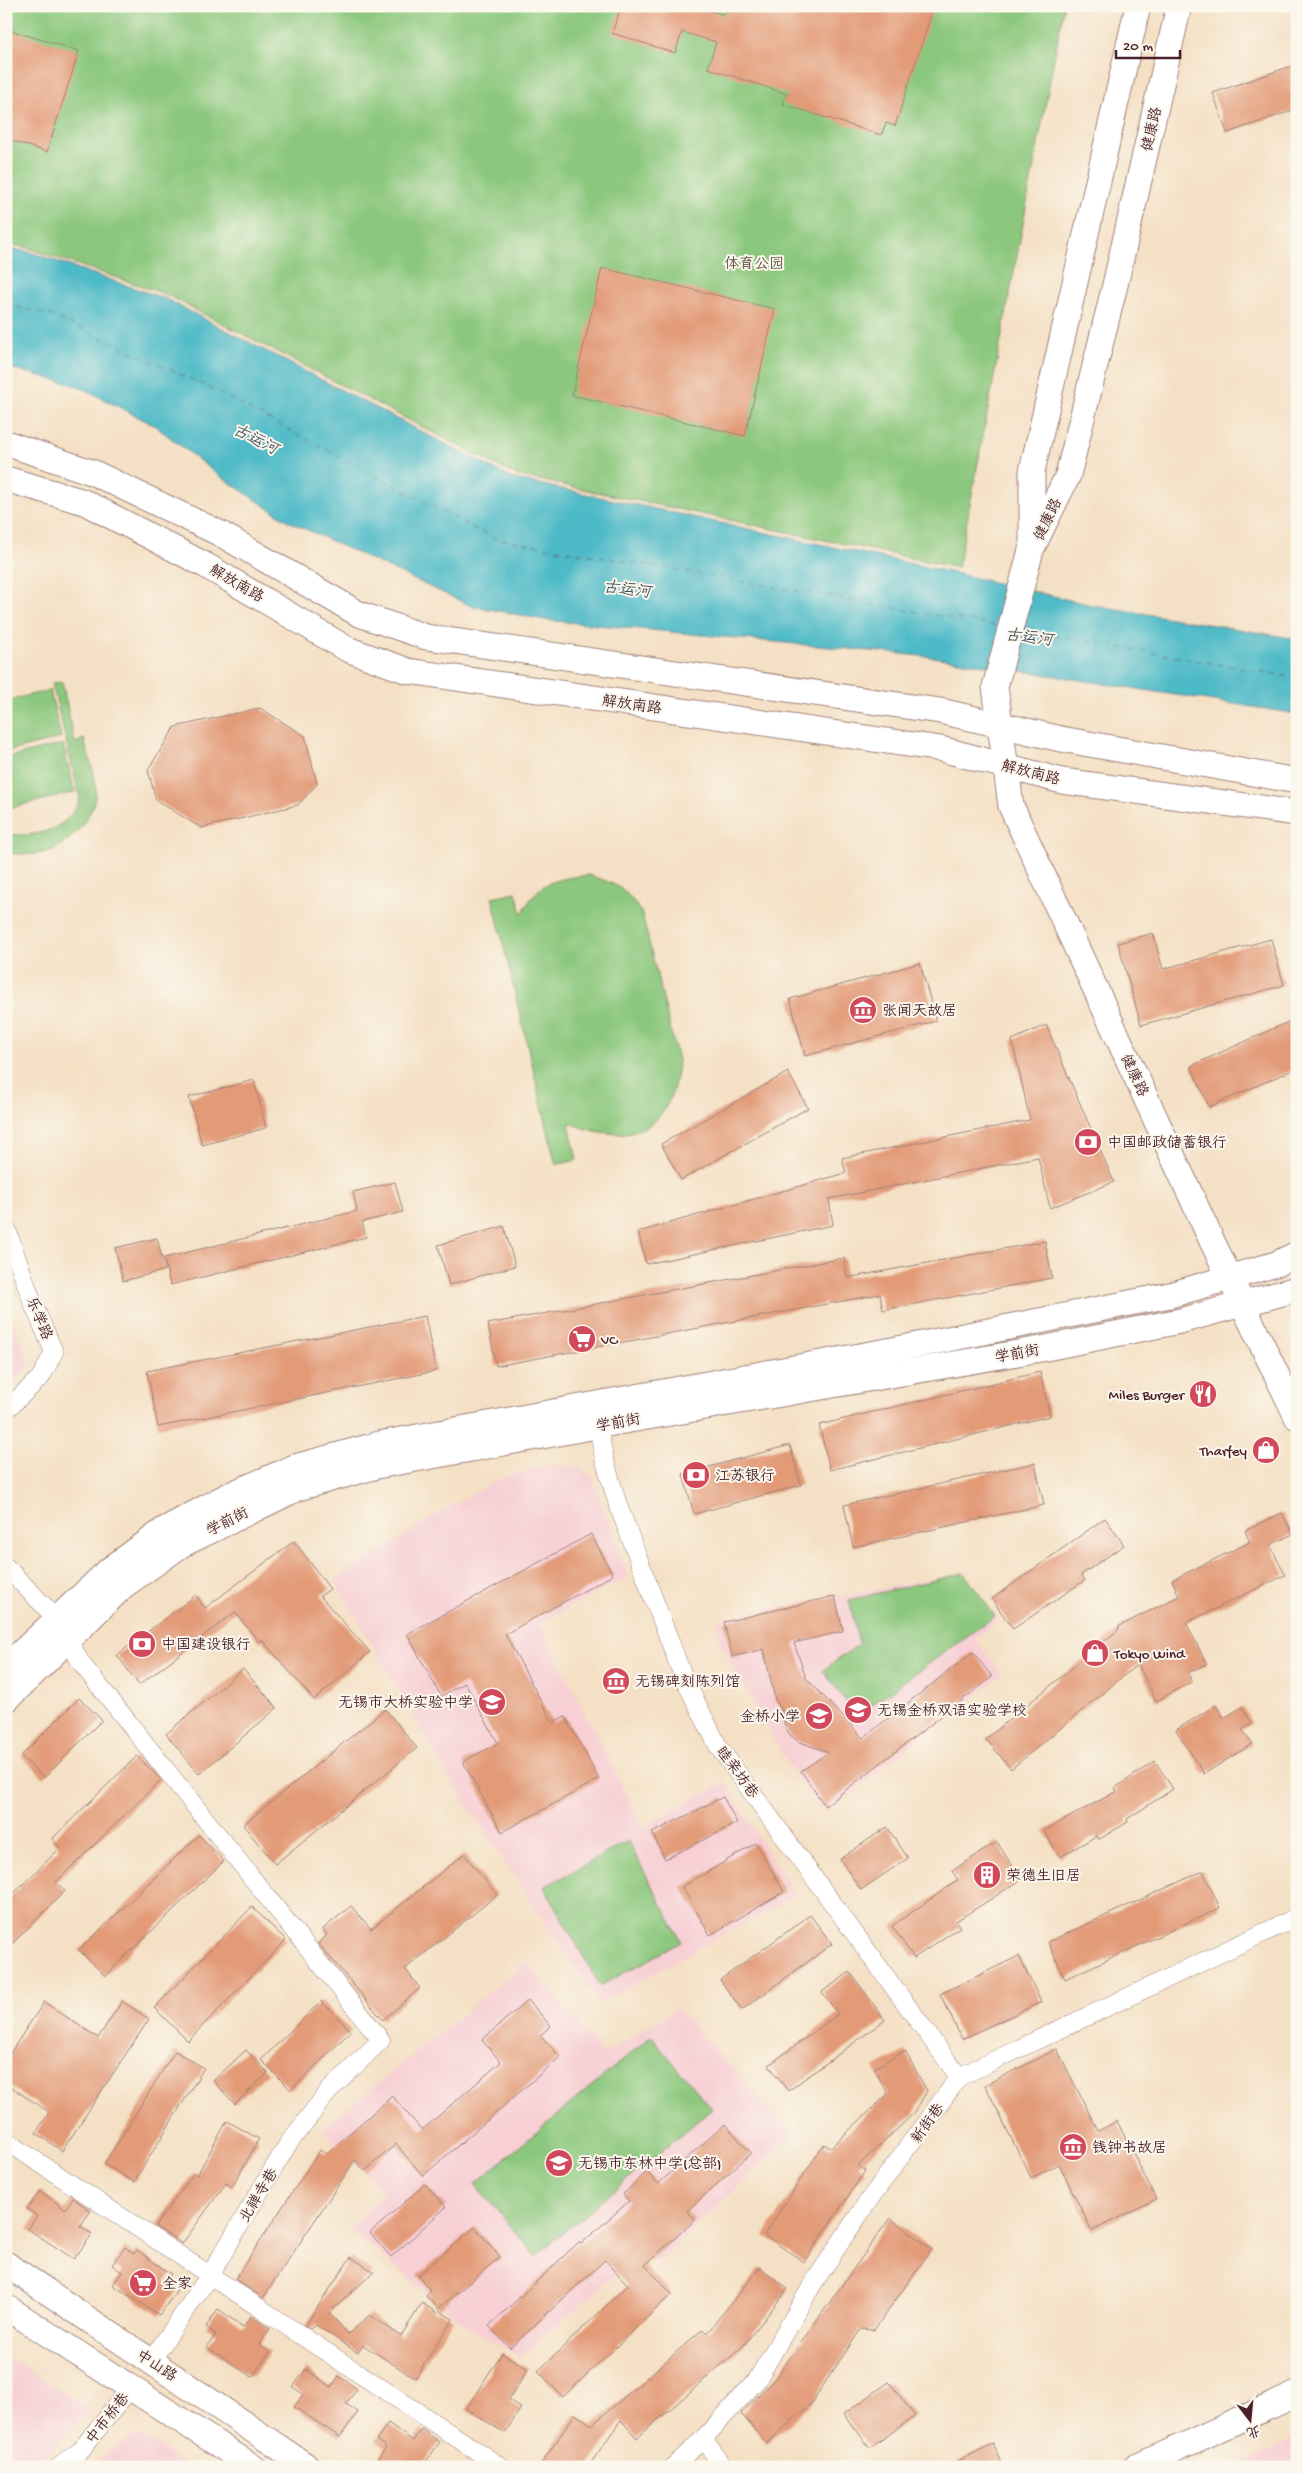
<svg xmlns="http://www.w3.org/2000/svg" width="1303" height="2473" font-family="'Gochi Hand','LXGW WenKai TC',sans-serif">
	<rect width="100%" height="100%" fill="#fbf7ec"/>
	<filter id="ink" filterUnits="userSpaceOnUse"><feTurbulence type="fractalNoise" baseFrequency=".02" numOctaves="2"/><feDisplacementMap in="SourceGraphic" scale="10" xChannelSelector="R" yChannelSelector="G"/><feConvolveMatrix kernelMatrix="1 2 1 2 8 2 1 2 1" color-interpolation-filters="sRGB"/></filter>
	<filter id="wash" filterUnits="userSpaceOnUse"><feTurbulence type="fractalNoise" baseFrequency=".0096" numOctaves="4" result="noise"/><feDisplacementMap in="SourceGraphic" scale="20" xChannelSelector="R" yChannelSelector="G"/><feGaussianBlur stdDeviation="1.12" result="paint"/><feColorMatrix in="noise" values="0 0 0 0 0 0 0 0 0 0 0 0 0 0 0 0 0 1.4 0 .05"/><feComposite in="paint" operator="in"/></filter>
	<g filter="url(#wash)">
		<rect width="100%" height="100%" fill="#f4e0c4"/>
		<!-- built -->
		<g fill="#f7cfd4">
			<path d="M6,1306L30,1366L6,1389Z"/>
			<path d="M549,1465L579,1466L592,1478L628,1577L539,1623L643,1827L725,1782L795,1896L599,2003L456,1789L335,1580L442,1511L502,1478Z"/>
			<path d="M964,1573L999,1620L975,1638L1002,1675L825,1813L801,1783L776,1744L719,1640L717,1619Z"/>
			<path d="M527,1961L604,2055L677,2008L793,2134L658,2262L638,2255L520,2357L467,2326L350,2229L384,2192L322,2130Z"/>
			<path d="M6,2356L90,2410L35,2467H6Z"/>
			<path d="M138,2433L188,2467H89Z"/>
			<path d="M1297,2438V2467H1231Z"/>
		</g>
		<!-- green -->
		<g fill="#8bc77d" stroke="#6a7354">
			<path d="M6,6H1064L958,568L515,475L165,294L25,247L6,244Z"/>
			<path d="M62,682L75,743L84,739C88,755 95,773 96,788C96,816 69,847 43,853C32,855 19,854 8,853L6,852V834C37,838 69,830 80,798L52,683Z"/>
			<path d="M50,690L61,738L6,752V701Z"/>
			<path d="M63,744L75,792L6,809V758Z"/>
			<path d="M588,875C617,884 626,888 642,914L678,1060C674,1131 630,1147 569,1123L577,1160L556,1165L492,897L516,892L522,914C539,880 553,880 588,875Z"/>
			<path d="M964,1573L995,1616L856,1716L823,1670L859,1644L849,1600Z"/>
			<path d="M628,1841L682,1942L600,1986L544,1887Z"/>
			<path d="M651,2036L712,2109L535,2256L475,2184Z"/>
		</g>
		<!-- water -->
		<path fill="#4dbac7" stroke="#4c6c79" d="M6,248L30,252L166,299L511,478L954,573L1087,604L1297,639V714L933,657L545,620L469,605L288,521L218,475L154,425L78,386L6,367Z"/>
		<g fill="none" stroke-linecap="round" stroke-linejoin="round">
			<!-- ferry -->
			<g stroke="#4b5562" stroke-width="1" stroke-dasharray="6 5" stroke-linecap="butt">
				<path d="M6,305L49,314L204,385L493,538L998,626"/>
				<path d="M1022,630L1297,678"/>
			</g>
		</g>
		<g id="blocks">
			<!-- building -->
			<g fill="#e29a77">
				<path d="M621,6H696L724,15L727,6H934L895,126L886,123L881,135L783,104L787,94L708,68L716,42L682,32L675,53L612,33Z"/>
				<path d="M6,29L79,51L47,152L6,139Z"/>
				<path d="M1297,64V109L1227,133L1213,93Z"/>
				<path d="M602,268L775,309L745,436L572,395Z"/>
				<path d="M260,708L305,736L317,784L298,805L201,828L156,800L148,770L175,727Z"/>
				<path d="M1153,933L1163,969L1271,939L1284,985L1141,1025L1118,943Z"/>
				<path d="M920,963L936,1021L805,1056L790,999Z"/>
				<path d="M1297,1018V1068L1209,1107L1191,1066Z"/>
				<path d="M1046,1025L1114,1182L1050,1208L1038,1157L829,1199L833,1225L646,1264L638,1232L846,1173L842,1158L1030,1120L1012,1040Z"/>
				<path d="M788,1072L808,1108L681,1180L661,1144Z"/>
				<path d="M254,1080L266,1128L202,1145L189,1097Z"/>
				<path d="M395,1182L403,1212L362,1222L366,1237L170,1285L164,1258L357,1211L353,1192Z"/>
				<path d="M504,1226L515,1266L449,1285L438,1245Z"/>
				<path d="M157,1238L165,1270L123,1281L115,1248Z"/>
				<path d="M1045,1241L1052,1278L883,1310L880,1294L496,1366L488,1324L844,1258L847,1278Z"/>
				<path d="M425,1316L436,1371L158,1427L147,1371Z"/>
				<path d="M1040,1372L1050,1416L830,1470L819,1425Z"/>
				<path d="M790,1445L801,1485L694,1514L683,1474Z"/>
				<path d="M1035,1463L1044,1505L853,1547L844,1505Z"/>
				<path d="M1282,1513L1293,1534L1270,1545L1285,1575L1186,1623L1207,1664L1188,1673L1192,1682L1156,1701L1138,1664L1011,1769L986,1739L1119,1629L1118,1627L1179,1596L1172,1580L1250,1542L1245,1531Z"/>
				<path d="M1105,1518L1124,1545L1081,1575L1085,1580L1013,1629L992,1599Z"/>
				<path d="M591,1534L613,1575L505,1634L553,1723L565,1716L599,1779L502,1832L463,1762L498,1743L465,1683L441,1696L407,1634Z"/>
				<path d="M294,1541L330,1589L320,1596L370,1652L314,1700L262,1640L259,1642L235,1612L139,1685L117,1655L196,1595L205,1608Z"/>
				<path d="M835,1596L843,1631L794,1643L806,1678L863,1738L973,1652L992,1677L825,1806L801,1771L829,1752L799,1742L790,1735L785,1726L781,1708L775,1700L764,1649L732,1657L724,1622Z"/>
				<path d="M243,1669L277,1708L199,1774L166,1734Z"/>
				<path d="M79,1698L102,1720L44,1778L21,1756Z"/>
				<path d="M1216,1705L1224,1718L1242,1707L1252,1723L1242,1729L1252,1744L1204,1774L1176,1730Z"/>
				<path d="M385,1709L417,1748L275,1864L243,1825Z"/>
				<path d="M137,1756L161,1780L56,1882L65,1891L6,1950V1901L60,1848L52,1839Z"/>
				<path d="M1155,1761L1173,1789L1127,1819L1128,1822L1098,1840L1096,1836L1060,1857L1044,1831L1117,1791L1115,1788Z"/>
				<path d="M723,1797L737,1823L665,1859L652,1833Z"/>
				<path d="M887,1827L908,1858L861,1890L840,1859Z"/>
				<path d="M199,1835L224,1861L105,1976L79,1950Z"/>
				<path d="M997,1842L1021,1880L956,1921L960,1927L914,1958L892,1926L958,1880L952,1871Z"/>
				<path d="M756,1843L784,1892L710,1935L682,1887Z"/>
				<path d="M464,1854L497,1895L405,1969L420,1988L383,2020L318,1943L327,1935L323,1929L351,1906L371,1929Z"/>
				<path d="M1203,1871L1220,1908L1065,1979L1048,1942Z"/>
				<path d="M252,1907L286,1940L188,2041L154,2008Z"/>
				<path d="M810,1915L832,1944L742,2010L720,1980Z"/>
				<path d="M1019,1956L1041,2002L962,2039L940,1994Z"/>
				<path d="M850,1972L885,2020L788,2091L769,2065L838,2014L822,1992Z"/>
				<path d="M528,2000L551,2026L540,2035L560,2057L423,2176L396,2144L365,2171L355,2160L263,2298L235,2279L320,2150L326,2154L392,2096L422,2130L501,2062L482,2040Z"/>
				<path d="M122,2001L149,2019L62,2151L36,2133L49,2112L6,2084V2059L44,2002L98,2038Z"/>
				<path d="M321,2001L351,2031L291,2090L261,2060Z"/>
				<path d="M1057,2049L1098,2131L1117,2121L1156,2199L1092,2231L1059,2164L1031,2178L985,2085Z"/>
				<path d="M246,2050L268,2073L235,2104L213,2081Z"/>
				<path d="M175,2051L204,2068L134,2182L104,2164Z"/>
				<path d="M905,2051L927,2091L914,2113L858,2166L865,2171L804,2262L764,2235L824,2144L830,2148L888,2094L874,2068Z"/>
				<path d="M227,2121L259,2139L232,2187L226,2183L182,2244L155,2226L194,2173L197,2175Z"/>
				<path d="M725,2124L751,2153L687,2211L695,2220L645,2265L672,2294L563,2397L538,2371L628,2285L605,2260L510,2348L489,2326L579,2242L581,2244L629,2201L623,2194L647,2172L658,2184Z"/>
				<path d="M425,2184L446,2207L391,2257L370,2233Z"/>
				<path d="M40,2191L65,2209L73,2198L91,2211L80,2226L92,2234L74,2259L28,2229L37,2216L27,2209Z"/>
				<path d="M890,2218L932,2249L874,2330L861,2329L810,2405L767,2443L741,2414L777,2376Z"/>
				<path d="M475,2227L500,2257L438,2309L426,2296L430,2290L418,2275Z"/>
				<path d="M125,2247L134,2254L137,2250L171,2274L165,2282L177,2290L159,2315L113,2285L122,2272L112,2265Z"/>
				<path d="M351,2257L374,2272L329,2313L348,2334L370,2315L401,2336L422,2303L437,2313L439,2311L453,2319L415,2378L363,2345L358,2353L316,2325L311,2329L305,2326Z"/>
				<path d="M760,2267L788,2289L742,2347L637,2438L621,2420L588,2467H539L575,2414L592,2425L703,2329L707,2333Z"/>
				<path d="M218,2309L243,2327L251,2316L270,2329L259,2344L270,2352L252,2377L207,2347L216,2334L206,2327Z"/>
				<path d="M502,2353L528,2369L509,2400L521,2408L505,2433L466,2409Z"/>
				<path d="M306,2369L331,2387L339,2376L357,2389L346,2404L358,2412L340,2437L294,2407L303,2394L293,2387Z"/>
				<path d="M889,2382L915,2416L870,2448L844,2414Z"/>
				<path d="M388,2423L413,2441L421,2429L440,2442L422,2467H386L377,2460L386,2447L376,2440Z"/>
				<path d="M993,2444L1004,2467H945Z"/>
			</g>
		</g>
	</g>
	<g filter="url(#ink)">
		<use href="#blocks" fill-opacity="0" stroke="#9f8078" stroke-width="1"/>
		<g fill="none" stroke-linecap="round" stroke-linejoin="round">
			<defs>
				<g id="street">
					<path d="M6,1227L33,1304L54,1352L41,1377L6,1410"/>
					<path d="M598,1426L604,1458L618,1505L683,1676L718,1746L959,2077"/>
					<path d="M6,1567L56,1618L81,1663L381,2040L328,2092L288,2144L210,2275L151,2361"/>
					<path d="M6,2141L501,2467"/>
					<path d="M703,2439L724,2467"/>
					<path d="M59,2467L80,2451L131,2387"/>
					<path d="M673,2467L703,2439L757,2380L814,2282L866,2204L959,2077L1297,1917"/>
				</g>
				<g id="secondary">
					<path d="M1179,6L1115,285L1068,475L1031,550L995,687L1011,806L1211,1239L1297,1417"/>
					<path d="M6,443L94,473L221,534L359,614L426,637L940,711L1061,739L1297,781"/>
					<path d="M6,479L84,502L205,565L347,649L408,671L941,749L1062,781L1297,813"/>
					<path d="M1032,542V471L1138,6"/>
					<path d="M6,1667L109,1570L164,1530L227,1496L295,1467L379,1444L887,1351L1170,1295L1276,1264L1297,1254"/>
					<path d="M6,1700L123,1586L181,1545L298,1488L377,1466L624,1421L1041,1349L1180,1321L1297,1289"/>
					<path d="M6,2264L308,2467"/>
					<path d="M6,2307L253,2467"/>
					<path d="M1136,2467L1297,2394"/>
				</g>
			</defs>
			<!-- street casing -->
			<use href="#street" stroke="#9f8078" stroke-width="19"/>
			<!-- secondary casing -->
			<use href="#secondary" stroke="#9f8078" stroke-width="27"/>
			<!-- street -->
			<use href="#street" stroke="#fff" stroke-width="18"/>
			<!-- secondary -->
			<use href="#secondary" stroke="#fff" stroke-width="25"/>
		</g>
	</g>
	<!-- icons -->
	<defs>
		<symbol id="museum-disc" viewBox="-11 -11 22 22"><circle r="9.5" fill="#d1495b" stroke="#fbf7ec"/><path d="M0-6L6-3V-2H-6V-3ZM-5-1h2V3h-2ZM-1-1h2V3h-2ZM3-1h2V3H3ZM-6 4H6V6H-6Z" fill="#fff"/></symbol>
		<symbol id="bank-disc" viewBox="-11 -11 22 22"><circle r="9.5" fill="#d1495b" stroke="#fbf7ec"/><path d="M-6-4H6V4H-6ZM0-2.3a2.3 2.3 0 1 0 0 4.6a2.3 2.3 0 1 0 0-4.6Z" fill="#fff"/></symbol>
		<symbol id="supermarket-disc" viewBox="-11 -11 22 22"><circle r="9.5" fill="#d1495b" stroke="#fbf7ec"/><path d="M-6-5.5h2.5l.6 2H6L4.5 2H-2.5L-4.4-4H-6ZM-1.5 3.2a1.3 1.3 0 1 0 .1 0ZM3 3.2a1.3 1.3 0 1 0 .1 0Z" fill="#fff"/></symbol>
		<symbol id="restaurant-disc" viewBox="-11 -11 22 22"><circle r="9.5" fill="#d1495b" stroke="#fbf7ec"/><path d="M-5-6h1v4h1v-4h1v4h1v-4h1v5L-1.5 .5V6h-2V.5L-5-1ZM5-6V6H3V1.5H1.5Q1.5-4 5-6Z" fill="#fff"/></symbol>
		<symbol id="shop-disc" viewBox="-11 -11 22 22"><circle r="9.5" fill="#d1495b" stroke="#fbf7ec"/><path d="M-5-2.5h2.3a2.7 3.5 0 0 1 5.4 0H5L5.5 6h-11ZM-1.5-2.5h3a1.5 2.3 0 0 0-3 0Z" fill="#fff"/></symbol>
		<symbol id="school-disc" viewBox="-11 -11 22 22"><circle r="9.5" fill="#d1495b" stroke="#fbf7ec"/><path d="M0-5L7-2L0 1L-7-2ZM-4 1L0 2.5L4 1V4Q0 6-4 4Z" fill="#fff"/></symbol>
		<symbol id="building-disc" viewBox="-11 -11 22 22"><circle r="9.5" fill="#d1495b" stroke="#fbf7ec"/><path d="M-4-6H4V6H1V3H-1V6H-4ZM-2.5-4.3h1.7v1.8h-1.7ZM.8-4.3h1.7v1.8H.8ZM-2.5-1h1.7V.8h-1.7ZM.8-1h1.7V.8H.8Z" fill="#fff"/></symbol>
	</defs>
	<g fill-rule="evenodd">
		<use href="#museum-disc" x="847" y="994" width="32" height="32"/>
		<use href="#bank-disc" x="1072" y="1126" width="32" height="32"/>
		<use href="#supermarket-disc" x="566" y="1323" width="32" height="32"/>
		<use href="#restaurant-disc" x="1187" y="1378" width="32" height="32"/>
		<use href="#shop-disc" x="1250" y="1434" width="32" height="32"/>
		<use href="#bank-disc" x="680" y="1459" width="32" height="32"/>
		<use href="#bank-disc" x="126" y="1628" width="32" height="32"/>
		<use href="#shop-disc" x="1079" y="1637" width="32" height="32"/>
		<use href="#museum-disc" x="600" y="1665" width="32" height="32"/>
		<use href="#school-disc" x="476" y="1686" width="32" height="32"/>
		<use href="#school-disc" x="842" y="1694" width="32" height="32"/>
		<use href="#school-disc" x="803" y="1700" width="32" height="32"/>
		<use href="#building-disc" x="971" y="1859" width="32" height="32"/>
		<use href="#museum-disc" x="1057" y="2131" width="32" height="32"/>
		<use href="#school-disc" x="543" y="2147" width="32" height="32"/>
		<use href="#supermarket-disc" x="127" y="2267" width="32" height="32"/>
	</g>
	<g text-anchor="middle" stroke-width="4" stroke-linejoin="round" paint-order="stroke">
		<!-- street labels -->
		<g font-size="15" fill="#4a1f2b" stroke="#fbf7ec">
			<text transform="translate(1151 129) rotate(-77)" y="5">健康路</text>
			<text transform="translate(1047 519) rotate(-64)" y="5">健康路</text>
			<text transform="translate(237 583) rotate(30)" y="5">解放南路</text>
			<text transform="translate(632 704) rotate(8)" y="5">解放南路</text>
			<text transform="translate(1031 772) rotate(14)" y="5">解放南路</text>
			<text transform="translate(1135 1075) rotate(65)" y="5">健康路</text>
			<text transform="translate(40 1318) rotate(68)" y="5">乐学路</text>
			<text transform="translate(1017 1353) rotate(-10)" y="5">学前街</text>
			<text transform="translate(618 1422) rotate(-10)" y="5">学前街</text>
			<text transform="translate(227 1521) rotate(-27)" y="5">学前街</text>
			<text transform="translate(738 1772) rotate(54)" y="5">睦亲坊巷</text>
			<text transform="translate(927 2123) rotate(-55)" y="5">新街巷</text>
			<text transform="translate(258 2195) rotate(-59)" y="5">北禅寺巷</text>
			<text transform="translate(157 2365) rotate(33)" y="5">中山路</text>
			<text transform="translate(107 2418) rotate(-52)" y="5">中市桥巷</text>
		</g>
		<!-- park labels -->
		<g font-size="15" fill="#5e5144" stroke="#fbf7ec">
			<text x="754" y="268">体育公园</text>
		</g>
		<!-- poi labels -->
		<g font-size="15" fill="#4a1f2b" stroke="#fbf7ec" text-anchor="start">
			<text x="882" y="1015">张闻天故居</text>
			<text x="1107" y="1147">中国邮政储蓄银行</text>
			<text x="601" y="1344">VC</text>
			<text x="1184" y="1399" text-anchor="end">Miles Burger</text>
			<text x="1247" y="1455" text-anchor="end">Tharfey</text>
			<text x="715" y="1480">江苏银行</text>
			<text x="161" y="1649">中国建设银行</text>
			<text x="1114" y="1658">Tokyo Wind</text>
			<text x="635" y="1686">无锡碑刻陈列馆</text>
			<text x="473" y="1707" text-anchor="end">无锡市大桥实验中学</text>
			<text x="877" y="1715">无锡金桥双语实验学校</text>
			<text x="800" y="1721" text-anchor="end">金桥小学</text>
			<text x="1006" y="1880">荣德生旧居</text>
			<text x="1092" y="2152">钱钟书故居</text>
			<text x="578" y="2168">无锡市东林中学(总部)</text>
			<text x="162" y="2288">全家</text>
		</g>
		<!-- water labels -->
		<g font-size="16" font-style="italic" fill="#4b5562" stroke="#fbf7ec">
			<text transform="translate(256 438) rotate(27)" y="6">古运河</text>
			<text transform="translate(627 588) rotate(7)" y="6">古运河</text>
			<text transform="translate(1029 636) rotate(7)" y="6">古运河</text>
		</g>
	</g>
	<!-- margin -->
	<rect width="1303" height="2473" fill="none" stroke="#fbf7ec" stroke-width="25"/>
	<!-- north arrow -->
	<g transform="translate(1250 2420) rotate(164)" stroke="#fbf7ec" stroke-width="4" paint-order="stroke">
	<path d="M0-4L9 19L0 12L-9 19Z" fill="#4a1f2b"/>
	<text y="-8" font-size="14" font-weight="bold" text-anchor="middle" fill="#4a1f2b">北</text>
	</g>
	<!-- scale -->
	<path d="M1116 50v8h64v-8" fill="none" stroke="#4a1f2b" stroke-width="2.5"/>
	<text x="1123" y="50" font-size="15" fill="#4a1f2b" stroke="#fbf7ec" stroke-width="4" paint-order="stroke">20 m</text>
</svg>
